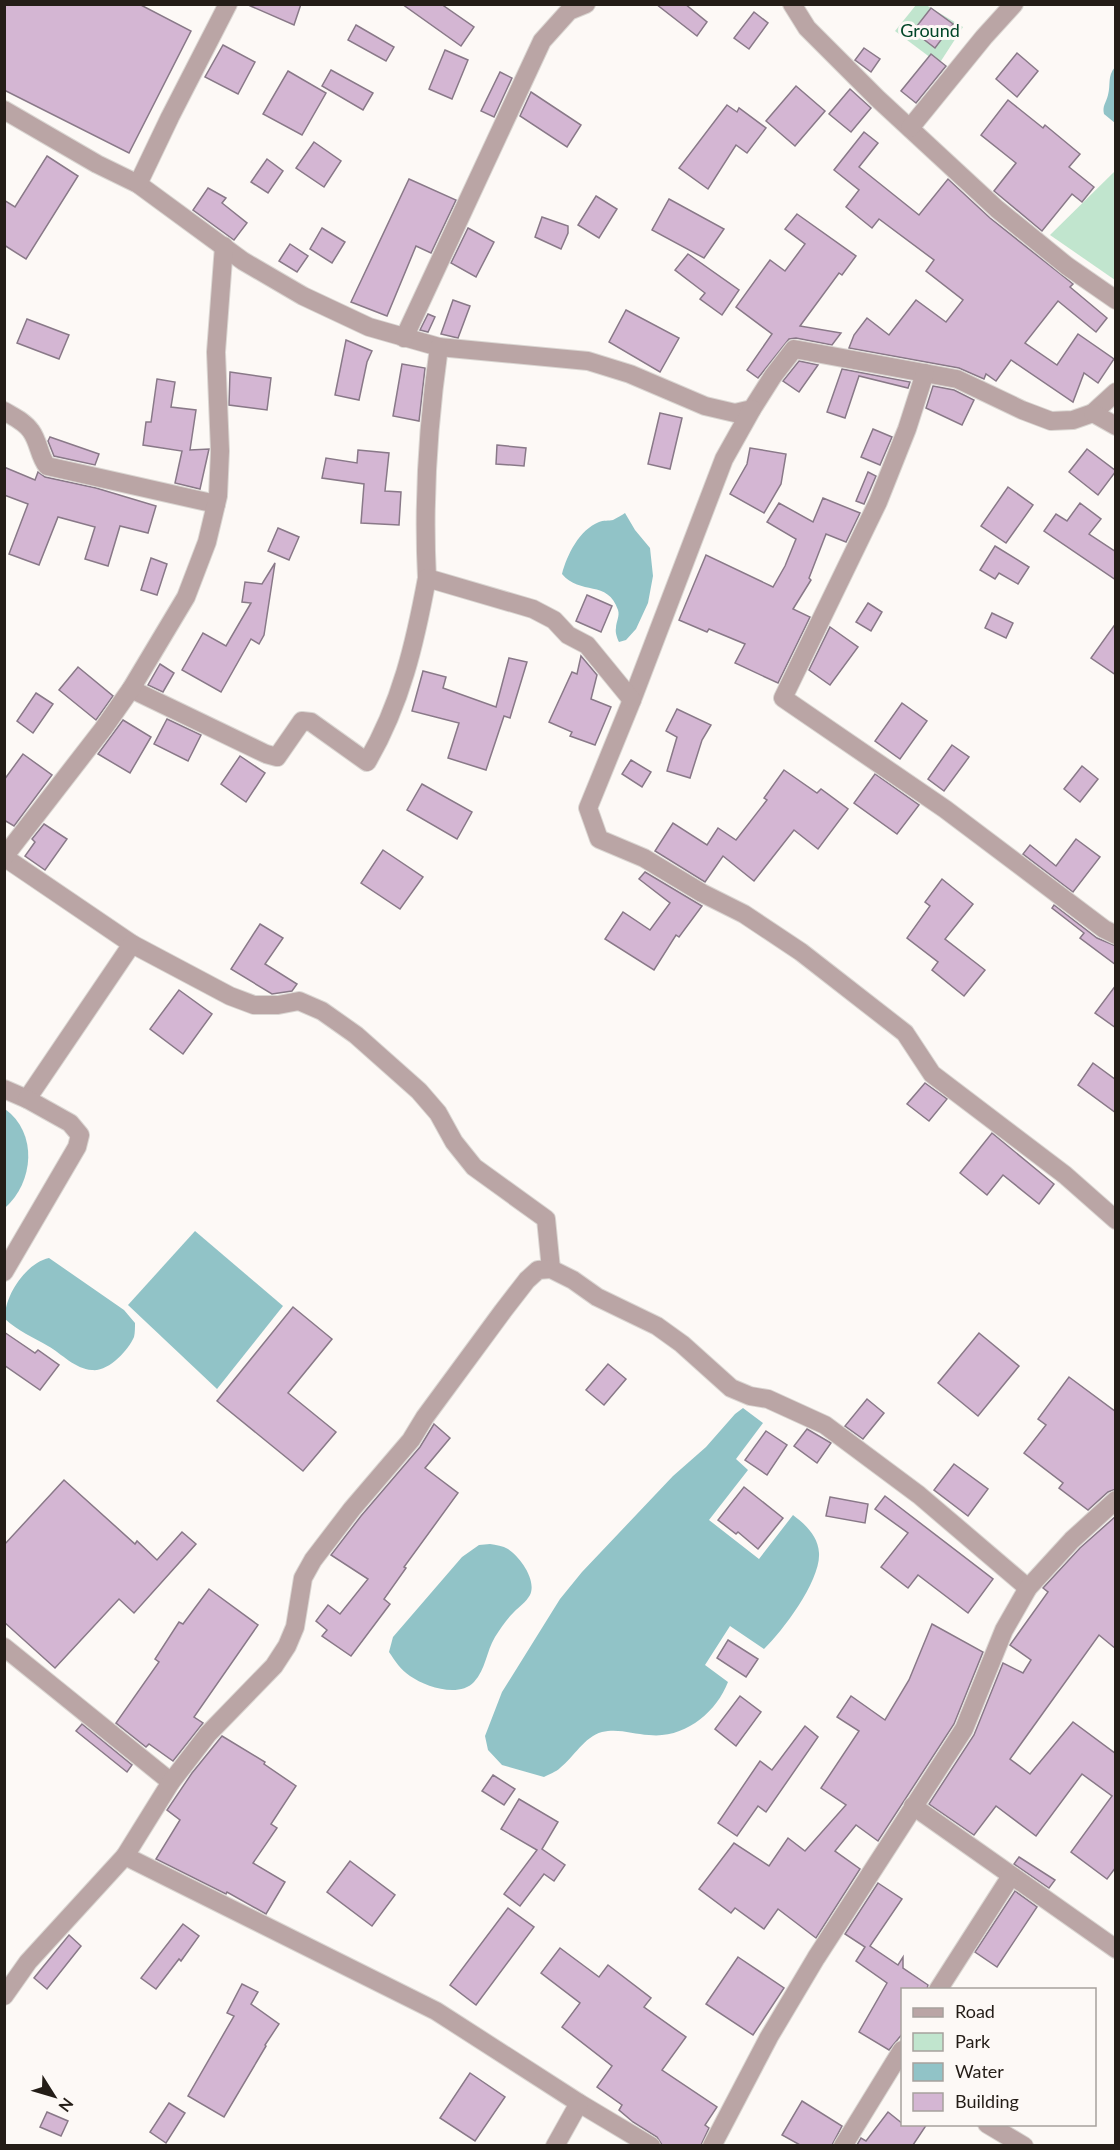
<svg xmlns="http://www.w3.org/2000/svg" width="1120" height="2150" font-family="Lato,sans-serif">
	<rect width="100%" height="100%" fill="#fdf9f6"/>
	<!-- green -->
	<g fill="#c1e5ce">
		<path d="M916,5H926L963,27L939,64L895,31Z"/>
		<path d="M1115,171V280L1050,235Z"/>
	</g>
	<!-- water -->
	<g fill="#91c3c7">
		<path d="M1115,67V123L1104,114C1102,106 1106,103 1108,95C1111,84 1107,77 1115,67Z"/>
		<path d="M625,513L635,530L650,548L653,576L648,603L636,629L626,640L619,642C617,638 615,632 616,628C616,622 620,616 618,610C608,579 580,596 562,574C567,555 579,530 599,522C603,520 609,521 613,520C617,518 622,515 625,513Z"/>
		<path d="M5,1109C38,1133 34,1182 5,1208Z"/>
		<path d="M195,1231L283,1306L217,1389L128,1305Z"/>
		<path d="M49,1258L124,1310L135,1323C135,1327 135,1333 134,1337C128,1351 108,1372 92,1370C75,1369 62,1354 48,1346C33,1337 18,1331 5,1319C4,1296 26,1263 49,1258Z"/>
		<path d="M743,1408L763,1423L736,1459L748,1470L709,1520L759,1559L793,1515C806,1525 818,1536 819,1553C821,1580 783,1631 764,1649L730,1626L705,1665L728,1682C716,1713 684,1739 649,1735C633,1734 618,1728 602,1732C584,1737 574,1757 560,1768C556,1772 549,1774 544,1777L502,1765L488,1750L485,1736L502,1692L560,1599L582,1572L673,1476L706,1447L735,1414Z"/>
		<path d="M490,1544C496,1545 503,1546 508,1549C520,1557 537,1580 530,1595C526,1602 519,1607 514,1612C506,1620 501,1628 495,1637C486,1652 486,1669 474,1682C459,1698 426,1687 410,1676C401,1670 395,1661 389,1652L393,1637L462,1557L479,1545Z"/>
	</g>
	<!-- building -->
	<g fill="#d4b6d3" stroke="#897988" stroke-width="1.5">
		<path d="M4,4H139L191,31L129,153L4,90Z"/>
		<path d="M246,4H301L294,25Z"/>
		<path d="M402,4H441L474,27L461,46Z"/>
		<path d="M656,4H685L707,22L697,36Z"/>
		<path d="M931,8L953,24L935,48L913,31Z"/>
		<path d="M754,12L768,23L749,49L734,38Z"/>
		<path d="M356,25L394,47L386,61L348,40Z"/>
		<path d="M223,45L255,62L238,94L205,77Z"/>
		<path d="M864,48L880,59L871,72L855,60Z"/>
		<path d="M445,50L468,60L452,99L429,89Z"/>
		<path d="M1017,53L1038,71L1017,97L996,79Z"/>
		<path d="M931,54L946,66L916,103L901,91Z"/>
		<path d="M331,70L373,93L363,110L322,86Z"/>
		<path d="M288,71L326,93L302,135L263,114Z"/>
		<path d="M500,72L512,78L494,117L481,111Z"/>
		<path d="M796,86L825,111L795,146L766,121Z"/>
		<path d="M850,89L871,108L851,132L829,114Z"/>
		<path d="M531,92L581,125L567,147L520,116Z"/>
		<path d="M1008,100L1043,128L1045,125L1080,154L1069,167L1094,187L1082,202L1072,194L1042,231L994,191L1016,163L981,135Z"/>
		<path d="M727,105L737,112L739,108L766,128L747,153L736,145L708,189L679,168Z"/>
		<path d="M864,132L878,143L859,167L919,215L948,179L990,218L1073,284L1070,287L1107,318L1096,332L1058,301L1025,343L1057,365L1078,334L1114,359L1098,383L1084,373L1073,402L1011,360L996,381L986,374L984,379L959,368L849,348L854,335L867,318L889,335L916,300L946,322L963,300L926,271L934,260L879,219L872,228L846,207L859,190L834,170Z"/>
		<path d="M314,142L341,161L324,187L296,168Z"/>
		<path d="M47,156L78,176L26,259L4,245V200L15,207Z"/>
		<path d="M267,159L283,171L268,193L251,182Z"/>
		<path d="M409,179L456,200L431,253L416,246L387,316L351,302Z"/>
		<path d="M208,188L226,198L222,203L247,223L234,240L193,210Z"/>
		<path d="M596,196L617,209L599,238L578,225Z"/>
		<path d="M669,199L724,229L704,258L652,230Z"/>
		<path d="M797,214L856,256L842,275L839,273L800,326L841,333L832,345L796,338L789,339L758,378L747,370L772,334L736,307L770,260L785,271L805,244L785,229Z"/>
		<path d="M542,217L568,226V233L561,249L535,237Z"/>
		<path d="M322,228L345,242L332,263L310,249Z"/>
		<path d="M468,228L494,242L476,277L451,263Z"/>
		<path d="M290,244L308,256L297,272L279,261Z"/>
		<path d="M688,254L739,290L722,315L700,299L705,293L675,270Z"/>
		<path d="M453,300L470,306L458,338L441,334Z"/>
		<path d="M626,310L679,338L660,372L609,342Z"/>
		<path d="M428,314L435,317L428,332L420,330Z"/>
		<path d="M27,319L69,335L59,359L17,343Z"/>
		<path d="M346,340L372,351L367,362L359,400L335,395Z"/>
		<path d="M799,361L818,365L799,392L783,381Z"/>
		<path d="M402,364L425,368L419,421L393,416Z"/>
		<path d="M842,369L910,382L908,388L859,376L845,418L827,412Z"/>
		<path d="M230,372L271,378L267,410L229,405Z"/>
		<path d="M157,379L175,382L171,407L196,410L190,450L209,449L200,489L175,483L182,451L143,445L146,422H151Z"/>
		<path d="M933,386L954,390L974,400L962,425L926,408Z"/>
		<path d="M660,413L682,418L670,469L648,464Z"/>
		<path d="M873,429L892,437L880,465L861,457Z"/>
		<path d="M50,437L99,454L95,465L54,456L48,441Z"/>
		<path d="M497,445L526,448L524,466L496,464Z"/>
		<path d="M750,448L786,454L781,484L764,513L730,494L747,464Z"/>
		<path d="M1087,449L1116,471L1098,495L1069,472Z"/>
		<path d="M358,450L389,453L385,491L401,492L399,525L361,523L364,484L322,478L326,458L357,463Z"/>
		<path d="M4,467L35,480L38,472L45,477L96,488L156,506L148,533L120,526L108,566L85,559L95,527L58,517L39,565L9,554L28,504L4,495Z"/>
		<path d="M868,472L876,476L864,504L856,501Z"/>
		<path d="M1008,487L1033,505L1006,543L981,526Z"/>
		<path d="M823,498L860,513L846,542L826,534L809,578L811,580L793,609L810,617L778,683L735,663L745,644L709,629L707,632L679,620L706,555L773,587L785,566L796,539L767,522L779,503L813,522Z"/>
		<path d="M1080,503L1101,519L1089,534L1116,552V580L1044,531L1056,514L1067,521Z"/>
		<path d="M278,528L299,537L289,560L268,551Z"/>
		<path d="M995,546L1029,567L1018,584L999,573L995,579L980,570Z"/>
		<path d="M151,558L167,564L157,595L141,590Z"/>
		<path d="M275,563L264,635L259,644L251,639L221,692L182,670L203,633L226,646L251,603L242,602L245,582L262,584Z"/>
		<path d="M587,595L612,606L601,632L576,621Z"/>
		<path d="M868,603L882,612L871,631L856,622Z"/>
		<path d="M992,613L1013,623L1006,638L985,628Z"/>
		<path d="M1116,623V675L1091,658Z"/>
		<path d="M830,627L858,647L830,685L809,670Z"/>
		<path d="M581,656L597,675L591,699L611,707L595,745L570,736L572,732L549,722L572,672L577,674Z"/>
		<path d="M509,658L527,662L510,718L504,716L486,770L448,758L459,723L412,711L423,671L446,677L443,688L496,707Z"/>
		<path d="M160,664L174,673L163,692L148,685Z"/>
		<path d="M78,667L113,696L96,720L59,690Z"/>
		<path d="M36,693L53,704L33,733L17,721Z"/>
		<path d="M902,703L927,721L900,759L875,741Z"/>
		<path d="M677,709L711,725L702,740L690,778L667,771L677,737L666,731Z"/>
		<path d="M167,719L201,735L188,761L154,744Z"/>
		<path d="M123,720L151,737L130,773L98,754Z"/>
		<path d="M952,745L969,757L944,791L928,779Z"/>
		<path d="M23,754L52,775L14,826L4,820V780Z"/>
		<path d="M240,756L265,773L246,802L221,784Z"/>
		<path d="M631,760L651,772L642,787L622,774Z"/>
		<path d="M1082,766L1098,779L1080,802L1064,789Z"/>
		<path d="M784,770L817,793L821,789L848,809L818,849L794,830L754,881L723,856L705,882L655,851L673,823L707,845L718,828L736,840L767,800L764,798Z"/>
		<path d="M875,774L919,805L897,834L854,803Z"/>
		<path d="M422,784L472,812L457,839L407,810Z"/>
		<path d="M44,824L67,839L45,870L25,856L35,842L32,839Z"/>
		<path d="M1076,839L1100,857L1073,892L1023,854L1030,845L1056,866Z"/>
		<path d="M383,850L423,877L400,909L361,883Z"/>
		<path d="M645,872L702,906L679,937L676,935L654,970L605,939L623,912L650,930L670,903L639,879Z"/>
		<path d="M942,879L973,904L945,939L985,970L964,996L932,970L938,962L907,938L930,906L925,902Z"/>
		<path d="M1054,905L1097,938L1116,946V965L1080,938L1084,933L1052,908Z"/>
		<path d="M260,924L283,938L265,964L297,984L292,991L272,994L231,969Z"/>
		<path d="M1116,985V1028L1095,1013Z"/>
		<path d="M179,990L212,1014L183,1054L150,1029Z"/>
		<path d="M1093,1063L1116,1080V1113L1078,1085Z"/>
		<path d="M925,1083L947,1099L929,1121L907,1104Z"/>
		<path d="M992,1133L1054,1184L1039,1204L1003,1175L987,1195L960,1173Z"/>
		<path d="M293,1307L332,1339L288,1393L336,1432L303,1471L217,1401Z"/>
		<path d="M4,1332L35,1353L38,1350L59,1365L40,1390L4,1365Z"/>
		<path d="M979,1333L1019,1366L978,1416L938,1383Z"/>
		<path d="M608,1364L626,1379L604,1405L586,1390Z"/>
		<path d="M1069,1377L1116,1412V1489L1108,1492L1088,1510L1059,1488L1063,1483L1024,1453L1046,1425L1038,1419Z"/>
		<path d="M867,1399L884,1413L863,1439L845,1426Z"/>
		<path d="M434,1424L450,1438L425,1468L458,1493L404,1567L406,1568L384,1599L390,1604L351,1656L322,1636L327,1630L316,1621L328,1605L340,1614L368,1579L331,1555L361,1516L420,1447Z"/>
		<path d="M807,1429L831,1443L817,1463L794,1446Z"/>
		<path d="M766,1431L787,1445L767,1475L745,1460Z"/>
		<path d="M954,1464L988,1489L968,1516L934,1490Z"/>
		<path d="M64,1480L135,1544L137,1541L157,1560L182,1532L196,1544L134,1613L119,1599L55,1668L4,1622V1545Z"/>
		<path d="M744,1487L783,1518L758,1549L738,1532L736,1534L718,1520Z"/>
		<path d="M885,1496L993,1579L968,1613L918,1575L908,1588L881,1567L908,1533L875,1509Z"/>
		<path d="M830,1497L868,1504L865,1523L826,1516Z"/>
		<path d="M1116,1516V1649L1099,1635L1010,1759L1030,1774L1073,1722L1116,1754V1867L1107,1879L1071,1852L1112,1796L1082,1774L1036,1836L996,1806L974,1835L929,1804L974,1735L1003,1663L1023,1673L1031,1660L1010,1645L1048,1592L1043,1588L1080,1548Z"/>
		<path d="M209,1589L258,1625L194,1717L203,1723L173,1761L149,1744L146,1747L116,1723L159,1662L155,1659L179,1622L183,1624Z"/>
		<path d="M932,1624L983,1652L954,1724L878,1841L856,1825L835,1851L860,1869L816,1938L778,1909L764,1929L735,1908L731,1913L699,1889L734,1843L769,1866L788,1838L805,1851L846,1805L821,1788L859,1731L837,1717L851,1696L885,1720L909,1680Z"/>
		<path d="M728,1640L758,1659L746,1677L717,1658Z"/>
		<path d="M740,1696L761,1712L736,1746L715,1729Z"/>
		<path d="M82,1724L132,1765L127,1772L76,1731Z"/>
		<path d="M805,1726L818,1737L766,1812L758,1806L737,1836L718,1823L760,1761L772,1770Z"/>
		<path d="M222,1736L265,1762L264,1764L296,1786L271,1824L277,1828L253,1863L285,1882L266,1914L227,1892L226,1894L156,1859L180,1820L167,1810L192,1773Z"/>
		<path d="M493,1775L515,1789L504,1805L482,1791Z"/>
		<path d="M519,1799L558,1822L542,1849L565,1865L554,1881L544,1874L520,1906L504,1894L537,1850L501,1829Z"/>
		<path d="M1019,1857L1055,1880L1049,1888L1014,1864Z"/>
		<path d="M350,1861L395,1895L372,1926L327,1892Z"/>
		<path d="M878,1883L902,1899L870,1946L898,1965L903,1957V1968L928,1985L927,1989H903V2033L889,2050L859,2032L887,1983L856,1961L865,1947L845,1934Z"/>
		<path d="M1015,1891L1037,1907L997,1967L975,1952Z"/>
		<path d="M508,1908L534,1927L476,2005L450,1985Z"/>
		<path d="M183,1924L199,1936L181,1961L179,1959L156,1989L141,1978Z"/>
		<path d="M69,1935L81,1946L47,1989L34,1978Z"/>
		<path d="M560,1948L599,1977L608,1965L651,1998L644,2007L686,2037L662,2070L717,2107L705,2125L709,2128L701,2145H662L657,2137L633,2122L619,2110L622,2105L597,2087L612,2066L562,2027L580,2003L541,1973Z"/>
		<path d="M738,1957L784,1988L753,2035L706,2004Z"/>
		<path d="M242,1984L258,1992L251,2004L279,2024L265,2045L266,2046L224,2117L188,2096L234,2016L227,2013Z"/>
		<path d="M470,2073L505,2097L475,2141L440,2118Z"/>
		<path d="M802,2101L842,2126L832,2145H800L782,2135Z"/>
		<path d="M169,2103L185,2113L166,2143L150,2132Z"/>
		<path d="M47,2112L68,2121L61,2136L40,2127Z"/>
		<path d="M888,2112L903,2124H927L913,2145H857L861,2138L866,2141Z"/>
	</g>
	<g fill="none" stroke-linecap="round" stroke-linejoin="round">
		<defs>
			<g id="minor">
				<path d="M792,4L807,28L877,98L997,209L1067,266L1116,300"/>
				<path d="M4,110L97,164L138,184L243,261L303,296L369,327L439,347L588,361L630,374L705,406L735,413L752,409L773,376L794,349L957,379L1022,410L1051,421L1073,420L1093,413L1116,392"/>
				<path d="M910,128L984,37L1014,4"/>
				<path d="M138,184L170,117L228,4"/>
				<path d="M404,338L542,41L569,11L586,4"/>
				<path d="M925,373L907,429L878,502L783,698L945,809L1104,929L1116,935"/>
				<path d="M752,409L724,459L632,700L588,808L599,839L644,858L702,893L744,914L801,952L905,1033L932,1074L1065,1175L1116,1220"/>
				<path d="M4,411C14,417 25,422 31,431C39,442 39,456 47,466L216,504"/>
				<path d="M1093,413L1116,426"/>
				<path d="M427,578C423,501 428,424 439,347"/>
				<path d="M131,689L266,754L277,757L302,721L311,722L367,762C401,704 415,643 427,578L533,609L554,620L568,635L587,645L632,700"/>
				<path d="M4,857L132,944L230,996L254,1005H278L299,1001L322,1011L356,1035L419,1091L438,1113L454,1142L474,1167L546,1219L551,1269"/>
				<path d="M4,857L103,729L131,689L186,597L207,542L218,496L220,451L216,352L224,246"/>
				<path d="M4,1089L27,1099L132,944"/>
				<path d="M4,1272L77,1147L80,1135L70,1123L27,1099"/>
				<path d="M4,1647L171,1782"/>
				<path d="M913,1806L1116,1949"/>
				<path d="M125,1856L171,1782L208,1734L274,1666L287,1646L295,1627L303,1578L313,1560L352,1509L411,1440L425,1417L503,1311L527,1280L538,1270L551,1269L573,1280L597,1297L657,1326L682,1344L731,1388L750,1396L768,1399L825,1425L919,1495L1028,1588"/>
				<path d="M938,1990L1011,1876"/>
				<path d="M4,1996L28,1962L125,1856L436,2011L579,2103L651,2146"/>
				<path d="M987,2124L1024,2146"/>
				<path d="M555,2146L579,2103"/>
				<path d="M712,2146L769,2037L816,1958L964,1729L1004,1630L1028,1588L1072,1540L1116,1500"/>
				<path d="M843,2146L902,2050"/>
			</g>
		</defs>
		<!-- minor casing -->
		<use href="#minor" stroke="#dad6d2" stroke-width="20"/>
		<!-- minor -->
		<use href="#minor" stroke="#baa5a5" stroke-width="18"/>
	</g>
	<g text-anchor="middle" stroke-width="6" stroke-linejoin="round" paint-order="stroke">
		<!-- park labels -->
		<g font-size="18" fill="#004527" stroke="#fdf9f6">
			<text x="930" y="37">Ground</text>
		</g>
	</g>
	<!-- border -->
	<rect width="1120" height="2150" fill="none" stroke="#241d17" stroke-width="12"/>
	<!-- legend -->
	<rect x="901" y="1988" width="195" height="138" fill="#fdf9f6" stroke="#a6a19d" stroke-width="1.5"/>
	<rect x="913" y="2008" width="30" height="9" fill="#baa5a5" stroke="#a6a19d" stroke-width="1.5"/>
	<text x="955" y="2018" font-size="18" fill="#241d17">Road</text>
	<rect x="913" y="2033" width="30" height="18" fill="#c1e5ce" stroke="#a6a19d" stroke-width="1.5"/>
	<text x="955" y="2048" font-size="18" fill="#241d17">Park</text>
	<rect x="913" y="2063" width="30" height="18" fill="#91c3c7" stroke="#a6a19d" stroke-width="1.5"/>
	<text x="955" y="2078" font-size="18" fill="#241d17">Water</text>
	<rect x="913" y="2093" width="30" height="18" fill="#d4b6d3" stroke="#a6a19d" stroke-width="1.5"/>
	<text x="955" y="2108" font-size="18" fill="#241d17">Building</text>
	<!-- north arrow -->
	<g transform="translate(54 2096) rotate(127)" stroke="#fdf9f6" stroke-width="4.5" paint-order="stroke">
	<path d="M0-4.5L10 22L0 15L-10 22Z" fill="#241d17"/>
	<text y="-9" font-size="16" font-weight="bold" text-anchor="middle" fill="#241d17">N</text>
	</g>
</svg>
